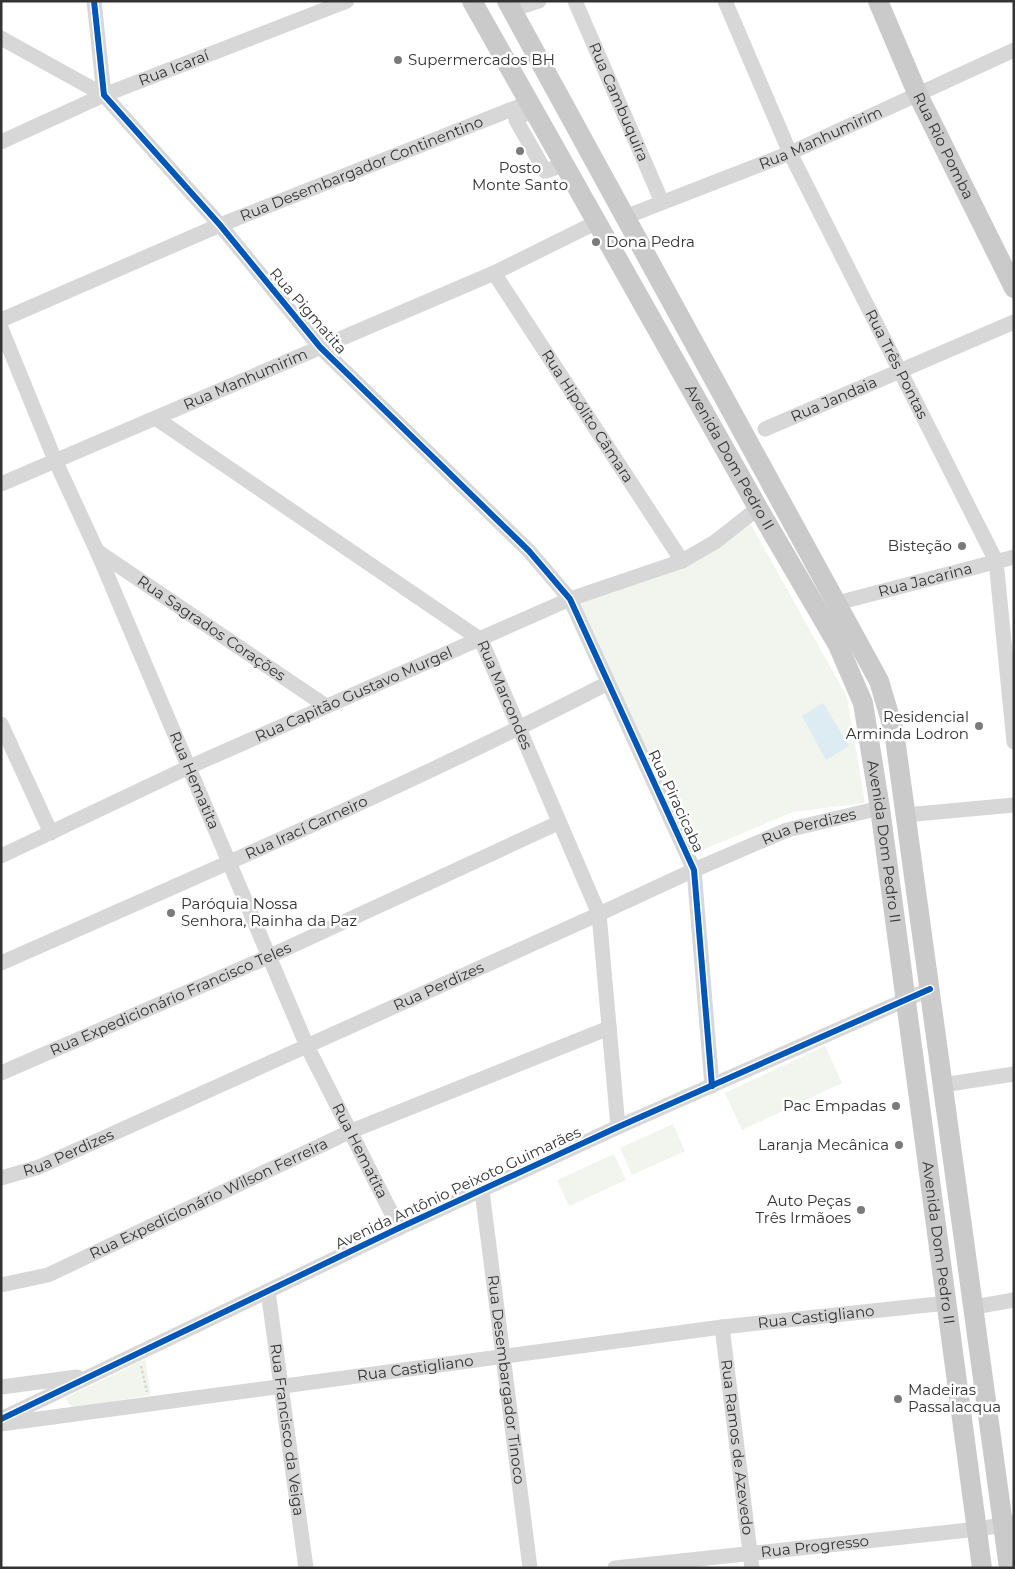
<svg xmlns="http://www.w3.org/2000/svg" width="1015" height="1569" font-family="Montserrat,sans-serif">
	<rect width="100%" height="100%" fill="#fff"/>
	<!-- green -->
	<g fill="#f1f5ed">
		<path d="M749,521L847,697L865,803L793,812L695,853L572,600L690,562Z"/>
		<path d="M825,1046L842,1083L742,1130L725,1093Z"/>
		<path d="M673,1124L685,1151L632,1175L620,1148Z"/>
		<path d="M614,1154L626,1180L569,1206L557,1180Z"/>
		<path d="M145,1359L151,1395L72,1408L65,1398Z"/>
	</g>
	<!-- water -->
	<path fill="#ddebf3" d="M823,703L849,746L826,760L802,716Z"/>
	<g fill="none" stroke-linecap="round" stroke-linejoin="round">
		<!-- path -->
		<path stroke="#d6d6d6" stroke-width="2.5" stroke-dasharray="2.5 2.5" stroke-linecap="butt" d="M141,1366L147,1392"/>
		<!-- minor -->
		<g stroke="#d7d7d7" stroke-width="15">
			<path d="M94,1L104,95L220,225L320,347L529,551L570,599L694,870L712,1086"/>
			<path id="s1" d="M575,1L662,202"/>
			<path id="s2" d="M725,1L790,153L996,561L1014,742"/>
			<path d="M512,10L539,1"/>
			<path d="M1,38L104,95"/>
			<path d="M533,108L516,120L545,171L564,165"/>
			<path id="s3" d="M1,142L104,95L347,1"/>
			<path id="s4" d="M625,217L790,153L1014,50"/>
			<path id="s5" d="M494,273L682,561"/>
			<path id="s6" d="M1,320L220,225L530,102"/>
			<path id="s7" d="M1,328L55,460L97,551L307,1046L399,1228"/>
			<path id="s8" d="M157,419L481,640L599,914L618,1127"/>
			<path id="s9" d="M765,429L1014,322"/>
			<path id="s10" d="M1,484L494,273L597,222"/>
			<path id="s11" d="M97,551L326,706"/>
			<path id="s12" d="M837,603L1014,557"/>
			<path d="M1,724L51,833"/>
			<path d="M905,815L1014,805"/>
			<path id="s13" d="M1,856L189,767L570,599L682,561L715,542L758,508"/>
			<path id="s14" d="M1,963C205,873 410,785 608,683"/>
			<path id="s15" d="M1,1073L270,956L558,823"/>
			<path d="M943,1085L1014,1074"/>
			<path id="s16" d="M1,1178L39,1167L599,914L694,870L787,830L880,808"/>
			<path id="s17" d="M482,1191L530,1568"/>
			<path id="s18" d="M1,1285L48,1275L349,1132L609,1028"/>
			<path id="s19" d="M268,1291L306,1568"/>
			<path d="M974,1307L1014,1300"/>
			<path id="s20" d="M722,1327L752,1568"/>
			<path d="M1,1387L77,1377"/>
			<path d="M1,1419L399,1228L618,1127L930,989"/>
			<path id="s21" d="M1,1424L722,1327L947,1303"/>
			<path id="s22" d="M615,1568L978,1529L1014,1523"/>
		</g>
		<!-- major -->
		<g stroke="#cacaca" stroke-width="20">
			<path id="s23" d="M472,1L758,508L838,645L863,703L880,808L982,1568"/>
			<path d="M507,1L879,681L894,731L1009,1568"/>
			<path id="s24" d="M878,1L918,95L1014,288"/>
		</g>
		<defs>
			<g id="cycleway">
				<path d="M94,1L104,95L220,225L320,347L529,551L570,599L694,870L712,1086"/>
				<path d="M1,1419L399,1228L618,1127L930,989"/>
			</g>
		</defs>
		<!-- cycleway casing -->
		<use href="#cycleway" stroke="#fff" stroke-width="9"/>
		<!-- cycleway -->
		<use href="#cycleway" stroke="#0057b8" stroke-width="6"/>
	</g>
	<!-- markers -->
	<g fill="#7a7a7a" stroke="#fff" stroke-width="2">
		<circle cx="398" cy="60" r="5"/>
		<circle cx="520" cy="151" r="5"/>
		<circle cx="596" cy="242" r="5"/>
		<circle cx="962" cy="546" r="5"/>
		<circle cx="979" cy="726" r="5"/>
		<circle cx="171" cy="913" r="5"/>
		<circle cx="896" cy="1106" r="5"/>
		<circle cx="899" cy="1145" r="5"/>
		<circle cx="861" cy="1210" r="5"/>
		<circle cx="898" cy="1399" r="5"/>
	</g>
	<g text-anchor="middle" stroke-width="5" stroke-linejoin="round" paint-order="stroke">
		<!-- poi labels -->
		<g font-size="15" fill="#333" stroke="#fff" text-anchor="end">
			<text x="408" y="65" text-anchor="start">Supermercados BH</text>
			<text x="520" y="173" text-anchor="middle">Posto<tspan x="520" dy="17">Monte Santo</tspan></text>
			<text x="606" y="247" text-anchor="start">Dona Pedra</text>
			<text x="952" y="551">Bisteção</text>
			<text x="969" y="722">Residencial<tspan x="969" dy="17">Arminda Lodron</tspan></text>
			<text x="181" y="909" text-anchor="start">Paróquia Nossa<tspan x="181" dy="17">Senhora, Rainha da Paz</tspan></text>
			<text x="886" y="1111">Pac Empadas</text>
			<text x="889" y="1150">Laranja Mecânica</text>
			<text x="851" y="1206">Auto Peças<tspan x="851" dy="17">Três Irmãoes</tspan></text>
			<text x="908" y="1395" text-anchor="start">Madeiras<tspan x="908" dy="17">Passalacqua</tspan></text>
		</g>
		<!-- street labels -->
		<g font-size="15" fill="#333" stroke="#fff">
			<text dy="5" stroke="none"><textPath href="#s3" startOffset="188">Rua Icaraí</textPath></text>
			<text dy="5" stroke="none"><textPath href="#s1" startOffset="110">Rua Cambuquira</textPath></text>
			<text dy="5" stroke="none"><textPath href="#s4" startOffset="211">Rua Manhumirim</textPath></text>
			<text dy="5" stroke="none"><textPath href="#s24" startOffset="159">Rua Rio Pomba</textPath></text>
			<text dy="5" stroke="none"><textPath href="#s6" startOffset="391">Rua Desembargador Continentino</textPath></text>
			<text transform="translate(308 311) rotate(49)" y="5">Rua Pigmatita</text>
			<text dy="5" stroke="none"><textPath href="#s2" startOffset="402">Rua Três Pontas</textPath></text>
			<text dy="5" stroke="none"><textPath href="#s10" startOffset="266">Rua Manhumirim</textPath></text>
			<text dy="5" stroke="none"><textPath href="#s9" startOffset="75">Rua Jandaia</textPath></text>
			<text dy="5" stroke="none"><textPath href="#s5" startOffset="171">Rua Hipólito Câmara</textPath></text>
			<text dy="5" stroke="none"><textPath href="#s23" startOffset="524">Avenida Dom Pedro II</textPath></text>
			<text dy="5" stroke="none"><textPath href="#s12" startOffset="91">Rua Jacarina</textPath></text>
			<text dy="5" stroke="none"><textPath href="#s11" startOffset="138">Rua Sagrados Corações</textPath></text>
			<text dy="5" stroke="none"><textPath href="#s13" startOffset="388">Rua Capitão Gustavo Murgel</textPath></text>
			<text dy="5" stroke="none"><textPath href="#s8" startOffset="452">Rua Marcondes</textPath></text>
			<text dy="5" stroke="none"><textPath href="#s7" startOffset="492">Rua Hematita</textPath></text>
			<text transform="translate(676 801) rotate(65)" y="5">Rua Piracicaba</text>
			<text dy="5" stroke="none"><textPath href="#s14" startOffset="334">Rua Irací Carneiro</textPath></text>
			<text dy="5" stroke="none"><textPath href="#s16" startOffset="882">Rua Perdizes</textPath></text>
			<text dy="5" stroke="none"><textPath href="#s23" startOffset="944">Avenida Dom Pedro II</textPath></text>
			<text dy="5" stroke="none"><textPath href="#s16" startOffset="478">Rua Perdizes</textPath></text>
			<text dy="5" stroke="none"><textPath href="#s15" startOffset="185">Rua Expedicionário Francisco Teles</textPath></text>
			<text dy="5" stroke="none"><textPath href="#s7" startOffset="898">Rua Hematita</textPath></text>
			<text dy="5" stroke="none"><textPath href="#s16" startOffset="72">Rua Perdizes</textPath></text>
			<text transform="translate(458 1188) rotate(-25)" y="5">Avenida Antônio Peixoto Guimarães</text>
			<text dy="5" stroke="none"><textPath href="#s18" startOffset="226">Rua Expedicionário Wilson Ferreira</textPath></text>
			<text dy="5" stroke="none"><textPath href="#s23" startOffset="1349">Avenida Dom Pedro II</textPath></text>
			<text dy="5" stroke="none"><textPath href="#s21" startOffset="822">Rua Castigliano</textPath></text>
			<text dy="5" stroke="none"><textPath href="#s21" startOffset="418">Rua Castigliano</textPath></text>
			<text dy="5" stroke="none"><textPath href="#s17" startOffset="190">Rua Desembargador Tinoco</textPath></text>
			<text dy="5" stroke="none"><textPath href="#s19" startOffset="140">Rua Francisco da Veiga</textPath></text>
			<text dy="5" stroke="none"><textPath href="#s20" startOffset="121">Rua Ramos de Azevedo</textPath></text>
			<text dy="5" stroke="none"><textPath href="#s22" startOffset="201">Rua Progresso</textPath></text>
		</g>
	</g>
	<!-- border -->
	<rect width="1015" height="1569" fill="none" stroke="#333333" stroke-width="5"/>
</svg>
